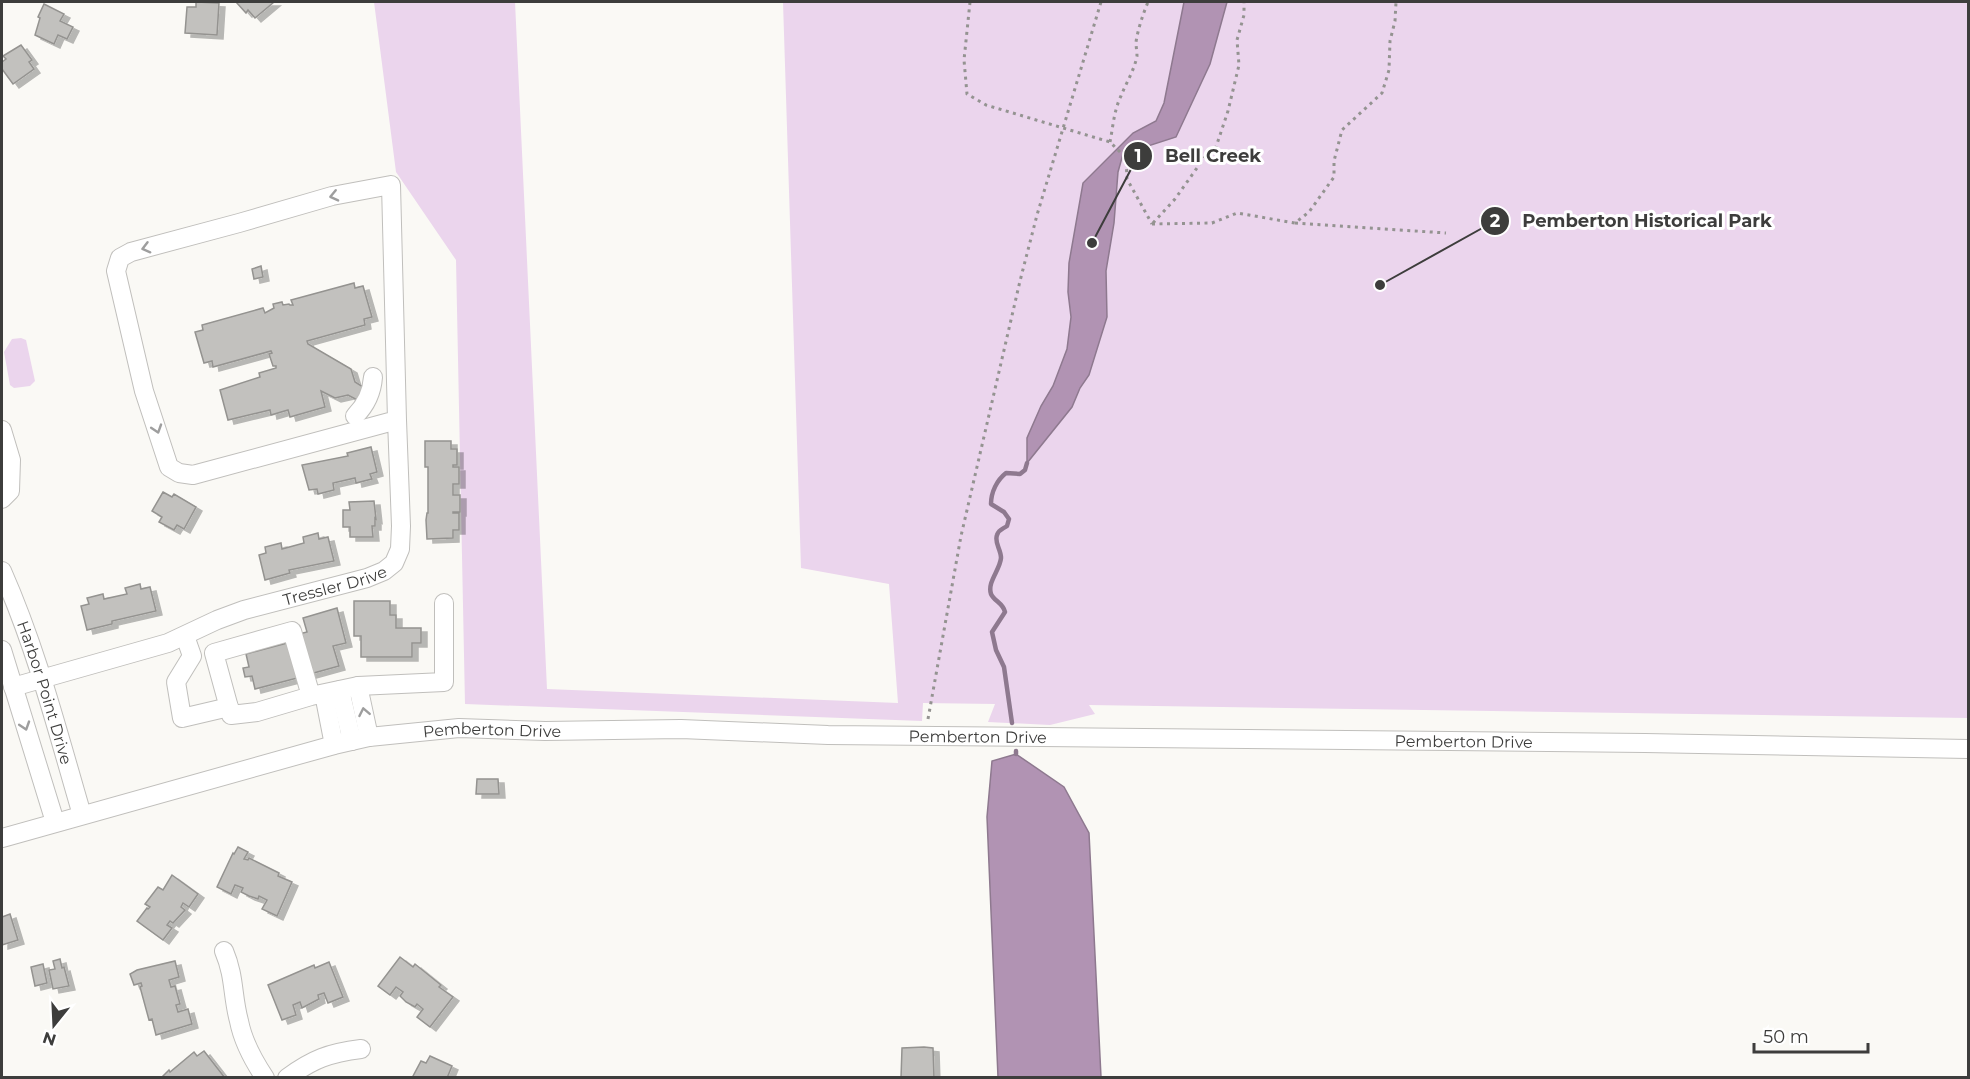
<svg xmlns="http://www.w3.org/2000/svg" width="1970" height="1079" font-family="Montserrat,sans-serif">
	<defs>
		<filter id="shadow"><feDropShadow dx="6" dy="4" stdDeviation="0" flood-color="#0004"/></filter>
	</defs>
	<rect width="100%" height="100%" fill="#faf9f5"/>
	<!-- green -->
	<g fill="#ebd5ed">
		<path d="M374,2H515L547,689L898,703L889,584L801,568L783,2H1968V718L1089,705L1095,714L1050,725L988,722L995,704L923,703L922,721L465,704L456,260L396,172Z"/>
		<path d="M21,338L26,340L35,381L30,386L14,388L10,385L4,352L12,339Z"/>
	</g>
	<!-- water -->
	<g fill="#b193b3" stroke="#8e798f" stroke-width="1.5">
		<path d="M1184,2H1227L1210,64L1176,137L1123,154L1118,172L1114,223L1106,271L1107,317L1089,375L1080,388L1072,407L1027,463V438L1041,406L1053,386L1067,349L1071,317L1068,292L1069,263L1083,183L1133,133L1156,121L1164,103Z"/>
		<path d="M1016,754L1064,787L1089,833L1101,1077H998L987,817L992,761Z"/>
	</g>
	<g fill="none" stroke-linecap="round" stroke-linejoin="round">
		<!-- stream -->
		<g stroke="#8e798f" stroke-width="4.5">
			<path d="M1012,723L1004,667L996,650L992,632L1005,612C1003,603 994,601 991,594C987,582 1000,570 1001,558C1001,549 994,543 997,535C999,529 1003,529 1007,526L1009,519L1004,512L991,504C991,492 997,480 1006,473L1020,474L1025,470L1027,463"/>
			<path d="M1016,751V754"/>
		</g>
	</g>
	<!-- building -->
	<g fill="#c2c1be" stroke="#949390" stroke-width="1.5" filter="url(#shadow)">
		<path d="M196,2L219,3L217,35L185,33L187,7H196Z"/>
		<path d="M236,2H274L255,18L248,10L246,13Z"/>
		<path d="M44,4L64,14L60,21L73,27L67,39L58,35L54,44L35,35L40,18L38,17Z"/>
		<path d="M21,45L32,60L29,62L34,69L13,84L2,69V62L6,59L3,56Z"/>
		<path d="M261,266L263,277L254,279L252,269Z"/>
		<path d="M354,283L355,288L363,286L372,317L364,319L365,325L307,341L308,344L351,369L355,382L368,390L361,402L348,395L335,398L321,391L325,407L290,417L288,410L271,415L270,410L228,420L220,390L260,377L259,373L276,368V366H273L269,354L272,353L271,351L213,367L212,361L204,363L195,332L203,330L202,325L263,308L265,313L274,308L273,304L282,302L283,305L289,304L290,305H293L291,300Z"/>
		<path d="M425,441H451V449H457V465H453V467H459V484H453V495H460V512H453V513H459V530H453V538L427,539L426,520L427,513H428V467H425Z"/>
		<path d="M371,447L377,472L370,474L372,479L356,483L355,478L333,483L334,490L318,494L317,489L309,490L302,465L348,456L347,453Z"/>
		<path d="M163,492L172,497L174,494L196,507L184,529L177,525L174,530L159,522L162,517L152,511Z"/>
		<path d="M374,501L376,519L375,518V526H372L373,537H350V527H343V510H350L349,502Z"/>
		<path d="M318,533L319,539L328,537L334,561L289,570L290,573L265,580L259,555L266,553L265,547L281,543L282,549L304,543L303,537Z"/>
		<path d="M140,584L141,589L150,587L156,611L112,621V624L87,630L81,606L89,604L87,598L103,594L104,599L127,594L125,588Z"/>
		<path d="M354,601H390V615H396V628H421V643H412V657H361V636H354Z"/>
		<path d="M337,608L346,643L333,646L339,666L310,674L299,634L307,632L303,618Z"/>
		<path d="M291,642L301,677L255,689L252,676L245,677L243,668L249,667L246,654Z"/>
		<path d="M477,779H498L499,794H476Z"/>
		<path d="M238,847L248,852L244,859L248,860L249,858L279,873L278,876L292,882L277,916L262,909L267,900L259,896L258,899L249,896L241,892L243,888L235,885L231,894L217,887L233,853L234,854Z"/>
		<path d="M172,875L198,894L189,907L183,903L181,907L185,910L173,923L170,921L167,925L172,928L163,940L137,921L147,908L148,909L150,907L145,904L158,887L163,890Z"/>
		<path d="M10,914L18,940L2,945V917Z"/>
		<path d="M400,957L413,967L415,964L441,985L439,987L453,997L430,1027L417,1017L423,1009L417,1004L415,1007L406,1002L400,996L403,992L396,987L390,995L378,986Z"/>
		<path d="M60,959L62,968L64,967L69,986L53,989L49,970L55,969L53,961Z"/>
		<path d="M175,961L179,977L169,980L171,987L175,986L180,1004L176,1005L178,1012L188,1009L192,1024L156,1035L152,1019L149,1020L140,987L142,986L141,983L134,985L130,974L137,970Z"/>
		<path d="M329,962L343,997L328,1003L324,993L318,995L319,999L302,1008L300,1002L293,1005L296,1015L282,1020L268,985L314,965L315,968Z"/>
		<path d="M43,964L47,983L35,986L31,967Z"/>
		<path d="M924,1047L933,1048L934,1078H901L902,1048Z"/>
		<path d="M204,1051L225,1078L162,1077L169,1070L170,1072L194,1052L197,1056Z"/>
		<path d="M430,1056L452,1066L447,1078H412L421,1061L426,1063Z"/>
	</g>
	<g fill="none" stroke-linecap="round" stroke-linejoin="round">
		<defs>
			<g id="minor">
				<path d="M355,416C366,405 372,392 373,377"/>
				<path d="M2,430L11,460L10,491L2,499"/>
				<path id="s1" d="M2,571C37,650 58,733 82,815"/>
				<path d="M185,636L192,656L176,682L182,718L229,707"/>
				<path d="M2,650L55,822"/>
				<path d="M358,686L369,737"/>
				<path id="s2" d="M13,687L168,643L217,620L244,610L367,578L384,571L394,563L400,549L401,526L397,420L391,185L332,196L239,223L131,252L120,258L116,271L144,391L169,467L179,473L193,475L397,420"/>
				<path d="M340,690L352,741"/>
				<path d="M324,694L334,745"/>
				<path d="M311,696L292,631L214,653L231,715L257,712L311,696L358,686L444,682V603"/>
				<path id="s3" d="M2,838L334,745L369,737L459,728L545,731L681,729L828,735L1645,743L1968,749"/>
				<path d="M224,951C235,977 232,995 239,1021C243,1042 253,1060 265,1078"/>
				<path d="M287,1078C313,1059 329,1053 361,1049"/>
			</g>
		</defs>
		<!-- minor casing -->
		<use href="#minor" stroke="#c0bfbc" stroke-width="20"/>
		<!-- path -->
		<g stroke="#949391" stroke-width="3" stroke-dasharray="3 4.5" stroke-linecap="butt">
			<path d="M970,2L964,60L967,94L986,105L1110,142L1126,158L1127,179L1152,224"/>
			<path d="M1110,142C1113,127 1114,110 1121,96C1126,83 1134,71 1137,56C1137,52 1136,47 1136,42C1138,29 1143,14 1148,2"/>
			<path d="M1153,223L1175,199L1204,158L1215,150L1228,111L1239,65L1237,40L1244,15V2"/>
			<path d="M1295,223L1446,233"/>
			<path d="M1152,224L1212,223L1237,213L1295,223L1309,212L1334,177V161L1342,130L1382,93L1389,70L1390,41L1395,21L1396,2"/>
			<path d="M928,719L961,536L1020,281L1037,215L1101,2"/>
		</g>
		<!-- minor -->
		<use href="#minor" stroke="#fff" stroke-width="18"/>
	</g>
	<!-- one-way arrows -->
	<defs><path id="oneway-chevron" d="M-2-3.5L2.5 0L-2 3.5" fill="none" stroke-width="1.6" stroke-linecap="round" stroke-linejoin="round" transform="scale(1.5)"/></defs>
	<g stroke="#9e9e9e">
		<use href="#oneway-chevron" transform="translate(334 196) rotate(167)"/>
		<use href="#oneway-chevron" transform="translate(146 248) rotate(165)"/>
		<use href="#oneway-chevron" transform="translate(157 429) rotate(72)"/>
		<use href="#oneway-chevron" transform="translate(364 712) rotate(-101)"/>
		<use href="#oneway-chevron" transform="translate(25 726) rotate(72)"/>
	</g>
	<g text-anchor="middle" stroke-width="6" stroke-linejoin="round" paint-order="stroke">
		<!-- street labels -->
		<g font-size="16" fill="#3d3d3c" stroke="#fff">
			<text dy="6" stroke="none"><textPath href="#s2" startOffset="338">Tressler Drive</textPath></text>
			<text dy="6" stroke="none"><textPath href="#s1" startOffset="129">Harbor Point Drive</textPath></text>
			<text dy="6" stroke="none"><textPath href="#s3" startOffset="504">Pemberton Drive</textPath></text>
			<text dy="6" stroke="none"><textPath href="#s3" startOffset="990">Pemberton Drive</textPath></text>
			<text dy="6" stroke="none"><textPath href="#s3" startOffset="1476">Pemberton Drive</textPath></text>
		</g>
	</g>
	<!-- callouts -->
	<path fill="none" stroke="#3d3d3c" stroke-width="2" d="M1092 243L1138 156M1380 285L1495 221"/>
	<g fill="#3d3d3c" stroke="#fff" stroke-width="2">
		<circle cx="1092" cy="243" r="6"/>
		<circle cx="1380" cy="285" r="6"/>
		<circle cx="1138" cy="156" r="15"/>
		<circle cx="1495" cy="221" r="15"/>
	</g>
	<g font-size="18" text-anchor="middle" font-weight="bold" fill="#fff">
		<text x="1138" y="162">1</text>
		<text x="1495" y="227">2</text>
	</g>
	<g font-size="18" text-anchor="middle" font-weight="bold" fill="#3d3d3c" stroke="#fff" stroke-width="6" stroke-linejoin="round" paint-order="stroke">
		<text x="1213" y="162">Bell Creek</text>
		<text x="1647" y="227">Pemberton Historical Park</text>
	</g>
	<!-- border -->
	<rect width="1970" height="1079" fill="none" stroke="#3d3d3c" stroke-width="6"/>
	<!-- north arrow -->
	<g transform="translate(54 1025) rotate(198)" stroke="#ffffff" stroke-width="4.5" paint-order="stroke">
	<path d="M0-4.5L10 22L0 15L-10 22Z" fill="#3d3d3c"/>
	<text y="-9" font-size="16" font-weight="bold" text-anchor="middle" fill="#3d3d3c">N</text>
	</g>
	<!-- scale -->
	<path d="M1754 1043v9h114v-9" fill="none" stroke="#3d3d3c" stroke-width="3"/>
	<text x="1763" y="1043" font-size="18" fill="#3d3d3c" stroke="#ffffff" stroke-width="4.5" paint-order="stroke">50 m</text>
</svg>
